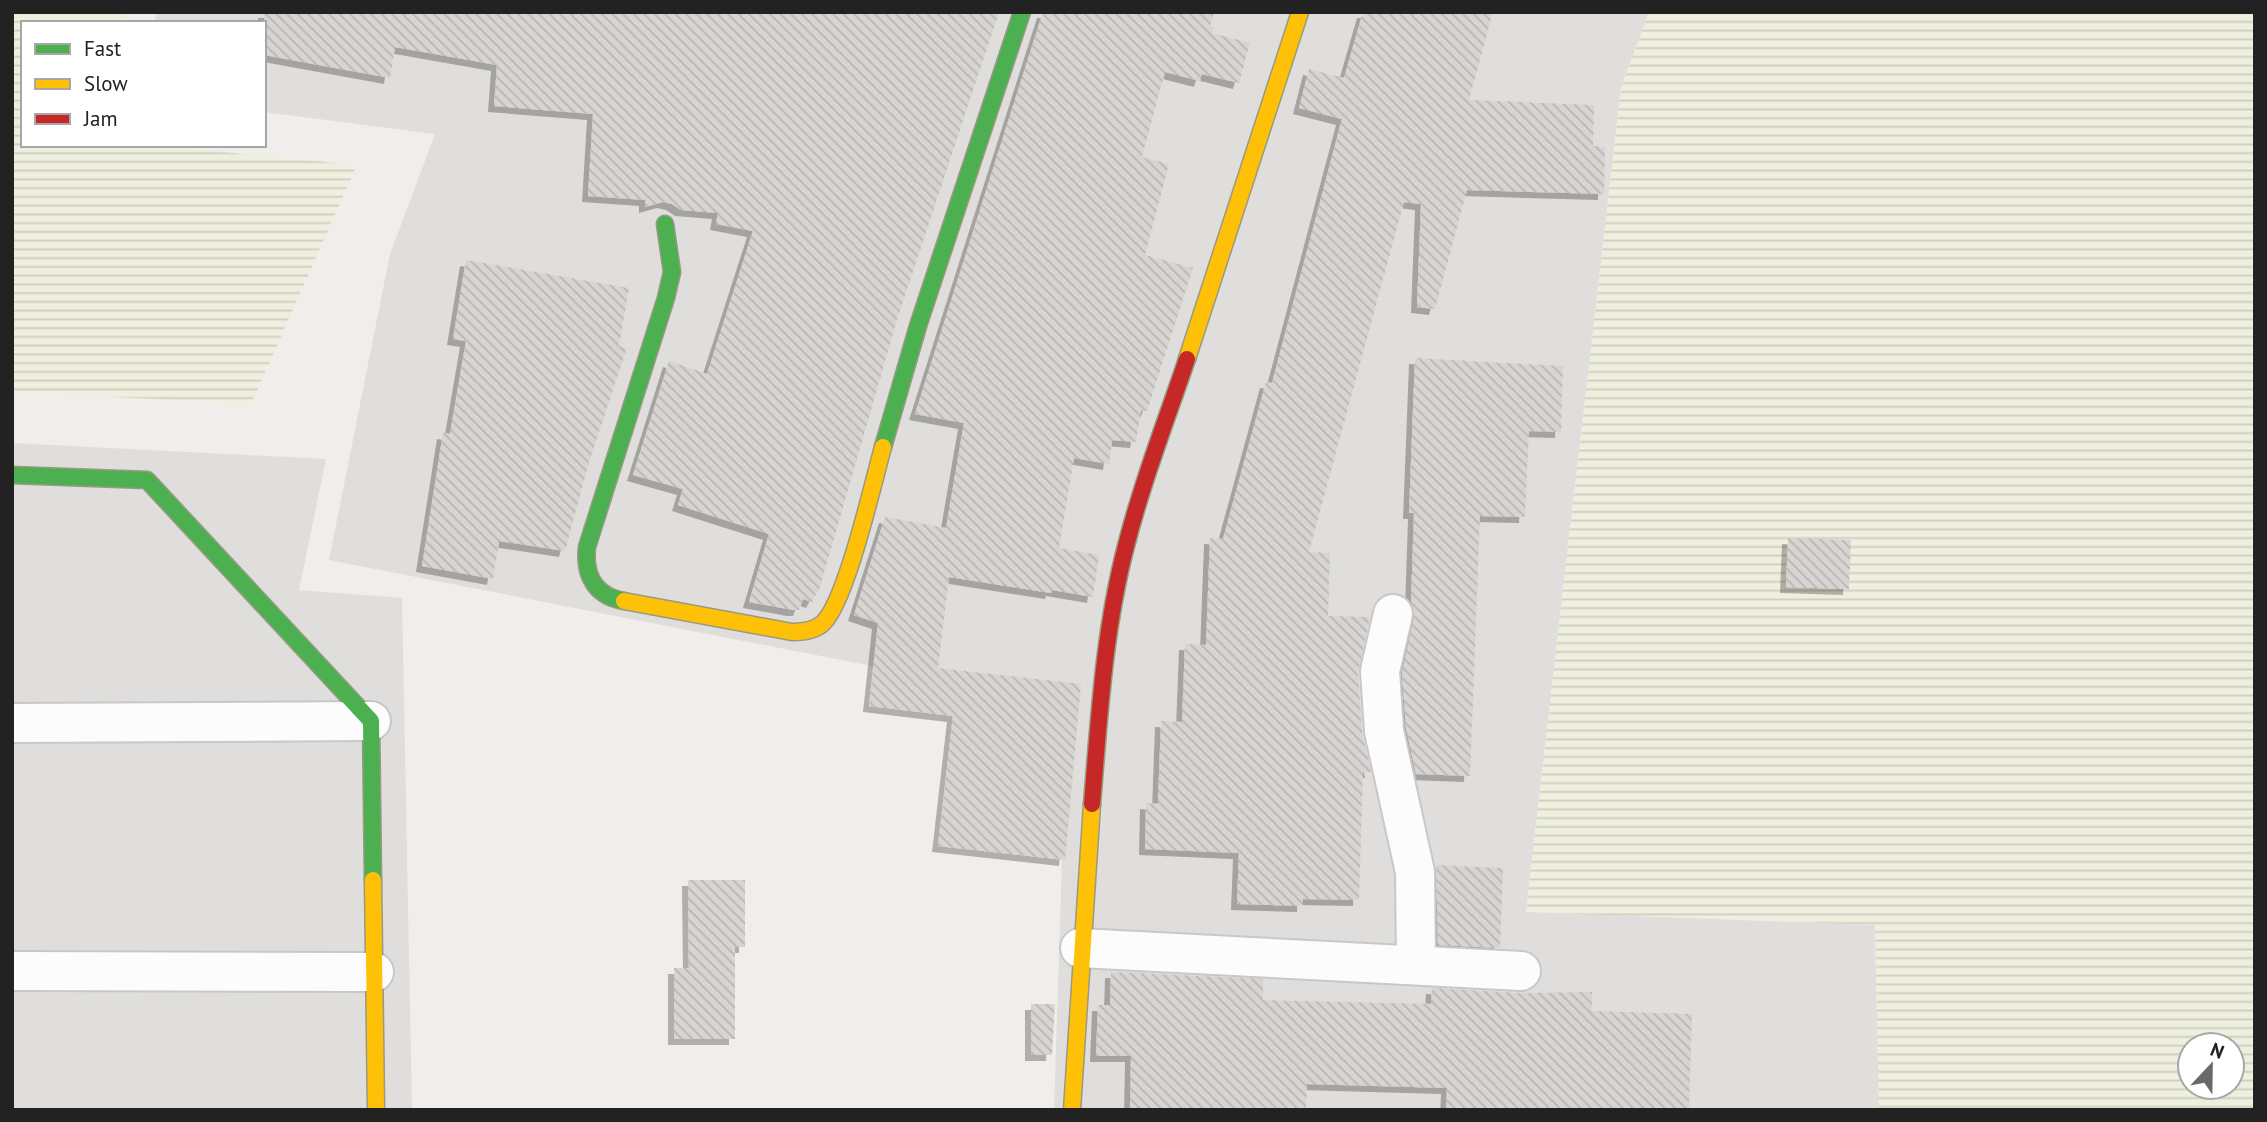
<svg xmlns="http://www.w3.org/2000/svg" width="2267" height="1122" font-family="'PT Sans',sans-serif">
	<defs>
		<pattern id="farmland-rules" width="6" height="5" patternUnits="userSpaceOnUse" patternTransform="scale(1.75)"><rect width="6" height="5" fill="#efefdf"/><path d="M0 2.5h6" fill="none" stroke="#cdcdbf"/></pattern>
		<pattern id="building-back-hatch" width="6" height="6" patternUnits="userSpaceOnUse" patternTransform="scale(1.75)"><rect width="6" height="6" fill="#d7d4d2"/><path d="M-1 5l2 2M0 0l6 6M5-1l2 2" fill="none" stroke="#b8b6b4"/></pattern>
		<filter id="shadow"><feDropShadow dx="-6" dy="6" stdDeviation="0" flood-color="#0004"/></filter>
	</defs>
	<rect width="100%" height="100%" fill="#f0eeeb"/>
	<!-- residential -->
	<g fill="#dfdedc">
		<path d="M156,12H1649L1621,88L1526,911L1875,925L1879,1110H1054L1067,704L329,560L390,254L435,134L264,112V23H155Z"/>
		<path d="M12,443L326,459L299,590L402,598L412,1110H12Z"/>
	</g>
	<!-- farmland -->
	<g fill="url(#farmland-rules)" fill-rule="evenodd">
		<path d="M12,12H127L125,23H23V145H152L357,165L251,404L12,392Z"/>
		<path d="M1649,12H2255V1110H1879L1875,925L1526,912L1621,88ZM2190,1045H2232V1087H2190Z"/>
	</g>
	<!-- building -->
	<g fill="url(#building-back-hatch)" filter="url(#shadow)">
		<path d="M264,12H999L897,320L820,587L812,602L803,599L799,610H793L749,602L769,534L678,505L683,489L633,475L669,361L707,374L753,231L716,224L718,213L681,210L672,204L663,202L645,207V200L588,196L593,114L494,106L497,65L395,47L390,78L264,55Z"/>
		<path d="M1043,12H1214L1210,27L1214,28L1212,33L1250,43L1239,83L1202,74L1200,81L1165,72L1142,157L1169,164L1145,255L1193,268L1147,411L1141,410L1136,442L1112,440L1109,464L1074,458L1059,548L1099,555L1093,597L1052,590L1051,593L949,577L938,668L1081,684L1065,860L938,846L953,716L869,706L878,623L854,615L885,517L946,528L964,423L915,414Z"/>
		<path d="M1363,12H1493L1469,100L1594,105L1593,146L1605,147L1604,194L1467,190L1435,309L1417,307L1421,204L1404,202L1309,552L1330,553L1328,616L1370,617L1358,672L1362,732L1371,772H1363L1359,900L1303,899V906L1237,904L1239,853L1145,849L1146,803L1158,804L1161,721L1182,722L1185,644L1206,645L1210,538L1223,539L1266,382L1272,383L1342,119L1299,108L1309,69L1344,78Z"/>
		<path d="M466,260L629,288L619,346L627,348L589,462L565,551L499,541L493,579L422,566L443,433L450,434L466,341L453,339Z"/>
		<path d="M1415,358L1563,366L1561,432L1529,431L1525,517L1480,516L1470,776L1416,774L1406,728L1402,673L1414,618L1411,603L1414,513H1409Z"/>
		<path d="M1788,538L1851,540L1849,589L1786,587Z"/>
		<path d="M1436,865L1503,868L1500,948L1438,945Z"/>
		<path d="M688,880H745V947H735V1039H674V968H689Z"/>
		<path d="M1111,972L1263,979V1000L1431,1004L1432,988L1520,993L1592,992V1011L1692,1014L1689,1110H1446L1447,1088L1307,1084L1306,1110H1130L1131,1056H1096L1098,1005H1110Z"/>
		<path d="M1031,1004H1055L1052,1055H1031Z"/>
	</g>
	<g fill="none" stroke-linecap="round" stroke-linejoin="round">
		<defs>
			<g id="street">
				<path d="M1393,614L1380,671L1384,731L1415,872L1416,965"/>
				<path d="M12,723L371,721"/>
				<path d="M1080,948L1521,971"/>
				<path d="M12,971L374,972"/>
			</g>
			<g id="fast">
				<path d="M883,447L918,326L1022,12"/>
				<path d="M12,475L147,480L371,721L373,880"/>
				<path d="M624,601C594,596 584,574 587,547L666,298L672,272L665,224"/>
			</g>
			<g id="slow">
				<path d="M1187,359L1300,12"/>
				<path d="M624,601L792,632C803,632 815,631 823,623C846,602 873,483 883,447"/>
				<path d="M373,880L376,1110"/>
				<path d="M1072,1110L1092,804"/>
			</g>
			<path id="jam" d="M1092,804C1099,719 1104,630 1126,546C1142,483 1166,421 1187,359"/>
		</defs>
		<!-- street casing -->
		<use href="#street" stroke="#c9c8c7" stroke-width="42"/>
		<!-- fast casing -->
		<use href="#fast" stroke="#999a82" stroke-width="19"/>
		<!-- slow casing -->
		<use href="#slow" stroke="#999a82" stroke-width="19"/>
		<!-- jam casing -->
		<use href="#jam" stroke="#999a82" stroke-width="19"/>
		<!-- street -->
		<use href="#street" stroke="#fdfcfc" stroke-width="38"/>
		<!-- fast -->
		<use href="#fast" stroke="#4caf50" stroke-width="16"/>
		<!-- slow -->
		<use href="#slow" stroke="#ffc107" stroke-width="16"/>
		<!-- jam -->
		<use href="#jam" stroke="#c62828" stroke-width="16"/>
	</g>
	<!-- border -->
	<rect width="2267" height="1122" fill="none" stroke="#222222" stroke-width="28"/>
	<!-- legend -->
	<rect x="21" y="21" width="245" height="126" fill="#ffffff" stroke="#a7a7a7" stroke-width="2"/>
	<rect x="35" y="44" width="35" height="10" fill="#4caf50" stroke="#a7a7a7" stroke-width="2"/>
	<text x="84" y="56" font-size="21" fill="#222222">Fast</text>
	<rect x="35" y="79" width="35" height="10" fill="#ffc107" stroke="#a7a7a7" stroke-width="2"/>
	<text x="84" y="91" font-size="21" fill="#222222">Slow</text>
	<rect x="35" y="114" width="35" height="10" fill="#c62828" stroke="#a7a7a7" stroke-width="2"/>
	<text x="84" y="126" font-size="21" fill="#222222">Jam</text>
	<!-- north arrow -->
	<g transform="translate(2211 1066) rotate(22)"><circle r="33" fill="#ffffff" stroke="#a7a7a7" stroke-width="2"/>
	<path d="M0-5L12 26L0 18L-12 26Z" fill="#6a6968"/>
	<text y="-10" font-size="19" font-weight="bold" text-anchor="middle" fill="#222222">N</text>
	</g>
</svg>
